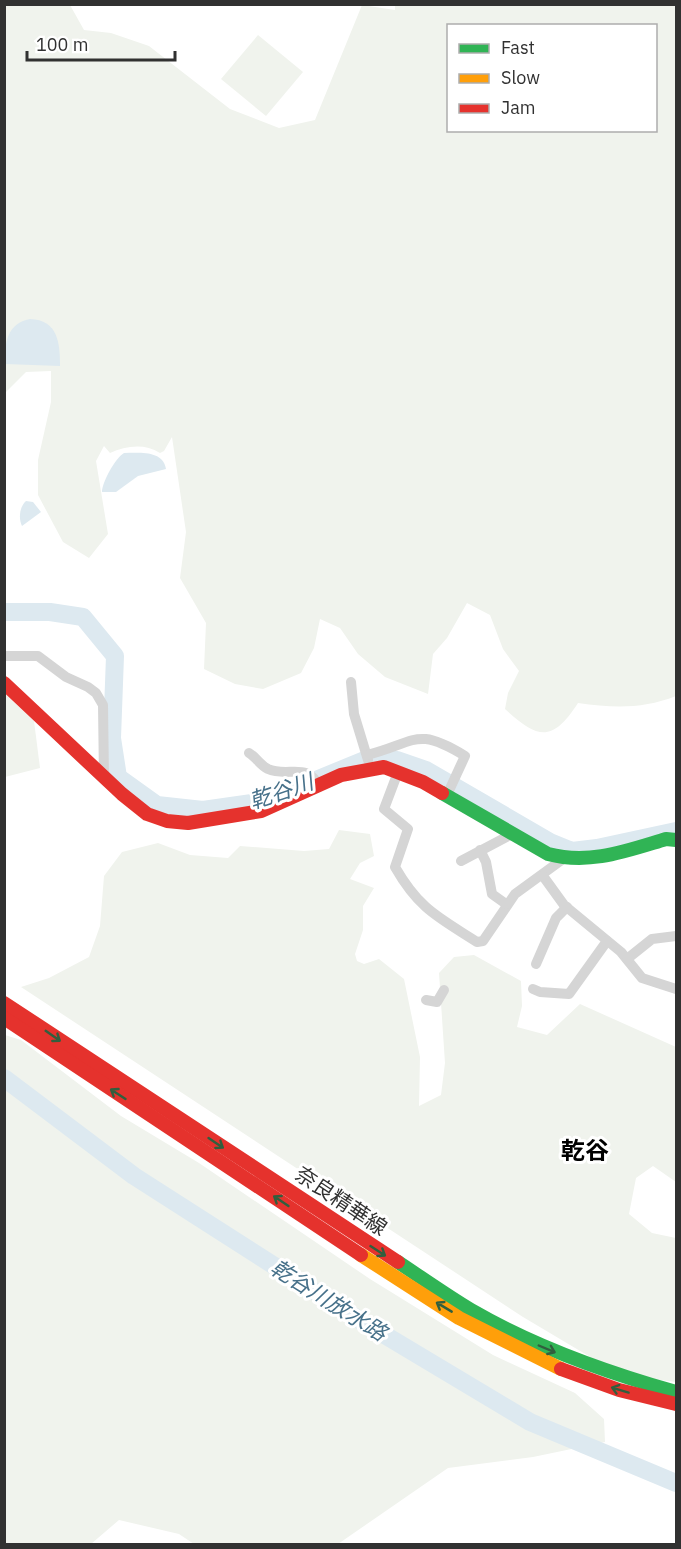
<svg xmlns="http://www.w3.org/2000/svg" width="681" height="1549" font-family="'IBM Plex Sans','Noto Sans JP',sans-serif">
	<rect width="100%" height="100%" fill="#fff"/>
	<!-- green -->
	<g fill="#f0f3ed" fill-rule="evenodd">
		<path d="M395,4L676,5V696C643,709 614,708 578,703C552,743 538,739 505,709L508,693L519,671L503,649L490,615L467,603L447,638L433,654L428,694L385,677L358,654L340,628L320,619L314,648L301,673L263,689L235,684L204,669L206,623L180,578L186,532L172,437L164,451L160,453C144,443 126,446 110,453L104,446L96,461L108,534L89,558L63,542L38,495V460L51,402V371L26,372L5,393V5H70L84,30L111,33L149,46L230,109L279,128L315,120L362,5L395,10ZM448,26H656V130H448Z"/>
		<path d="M258,35L303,72L266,116L221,79Z"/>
		<path d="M4,693L34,721L40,768L5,777Z"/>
		<path d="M339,830L370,834L374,856L360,863L350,879L374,888L363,906V930L355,954L357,961L364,964L379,959L404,979L420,1057L419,1106L441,1095L445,1063L439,973L454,957L474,955L521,981L522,1006L517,1027L547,1035L580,1004L676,1047V1182L653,1166L636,1178L629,1214L652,1233L676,1238V1382L645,1378L602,1364L523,1317L21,987L49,978L89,957L100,926L104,876L122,852L158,843L190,855L228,858L240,846L304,851L329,849Z"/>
		<path d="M5,1035L21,1040L121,1116L199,1163L370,1279L493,1355L575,1393L604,1419L605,1442L533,1457L448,1468L338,1544H194L179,1534L119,1520L91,1544H5Z"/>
	</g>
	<!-- water -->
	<g fill="#dde9f0">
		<path d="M30,319C58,320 60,343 60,366L5,364C4,344 7,323 30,319Z"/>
		<path d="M124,453C139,453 163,450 166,469L138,476L116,492H102C102,483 115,458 124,453Z"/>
		<path d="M26,501L33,502L41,512L22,526C18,518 20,506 26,501Z"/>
	</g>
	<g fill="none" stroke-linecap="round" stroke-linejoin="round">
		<!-- river -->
		<g stroke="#dde9f0" stroke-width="18">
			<path d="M4,612H50L83,617L115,656L112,738L118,777L157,805L203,810L265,801L367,759L397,760L426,770L550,842L572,851L597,848L676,831"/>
			<path d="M4,1078L134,1176L348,1313L530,1422L676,1483"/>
		</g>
		<!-- street -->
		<g stroke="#d5d5d5" stroke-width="10">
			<path d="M4,656H38L66,677L88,687L96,693L103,705L104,778"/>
			<path d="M351,682L354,714L368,760"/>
			<path d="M249,753C256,757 260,765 268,769C288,778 308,761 319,787"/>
			<path d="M367,755C417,742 416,726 465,756L447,795"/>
			<path d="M398,772L384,809L408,829L395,867C419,909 438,917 477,942L483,941L515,894L563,859"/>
			<path d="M480,850L486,862L492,894L506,904"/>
			<path d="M461,861L514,833"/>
			<path d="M543,876L564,905L621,952L642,978L676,989"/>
			<path d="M627,959L652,939L676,936"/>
			<path d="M536,964L556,918L567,907"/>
			<path d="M533,989L540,992L569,994L607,941"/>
			<path d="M426,1000L437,1002L444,990"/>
		</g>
		<!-- fast -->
		<g stroke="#30b455" stroke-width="14">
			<path d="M442,793L548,854C590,865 626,851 666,839L676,840"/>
			<path d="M398,1262C422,1278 446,1295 471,1310C535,1347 605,1372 676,1392"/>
		</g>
		<!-- slow -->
		<path stroke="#ff9f0a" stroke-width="14" d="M361,1255L459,1318L561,1369"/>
		<!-- jam -->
		<g stroke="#e5322d" stroke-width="14">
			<path d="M4,683L122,794L147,814L167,821L188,823L261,811L341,775L384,767L423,782L442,793"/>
			<path d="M4,1003L398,1262"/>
			<path d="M4,1018L361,1255"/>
			<path d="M561,1369L619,1390L676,1404"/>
		</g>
	</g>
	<!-- one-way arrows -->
	<defs><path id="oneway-shaft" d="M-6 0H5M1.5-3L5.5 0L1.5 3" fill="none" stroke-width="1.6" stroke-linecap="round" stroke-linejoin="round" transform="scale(1.5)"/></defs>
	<g stroke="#315f3e">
		<use href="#oneway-shaft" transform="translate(53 1036) rotate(35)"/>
		<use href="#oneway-shaft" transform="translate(118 1094) rotate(-147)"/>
		<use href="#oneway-shaft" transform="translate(216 1143) rotate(34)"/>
		<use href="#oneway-shaft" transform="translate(281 1201) rotate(-146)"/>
		<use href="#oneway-shaft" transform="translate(378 1251) rotate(33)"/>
		<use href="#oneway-shaft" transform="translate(444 1307) rotate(-149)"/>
		<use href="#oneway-shaft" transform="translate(547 1349) rotate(23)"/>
		<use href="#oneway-shaft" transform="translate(620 1390) rotate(-163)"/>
	</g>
	<g text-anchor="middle" stroke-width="6" stroke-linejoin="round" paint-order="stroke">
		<!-- street labels -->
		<g font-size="21" fill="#313131" stroke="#fff">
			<text transform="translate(341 1201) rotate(34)" y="7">奈良精華線</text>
		</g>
		<!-- water labels -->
		<g font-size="22" font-style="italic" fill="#47718a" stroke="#fff">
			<text transform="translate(281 791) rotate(-19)" y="8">乾谷川</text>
			<text transform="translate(329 1300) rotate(32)" y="8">乾谷川放水路</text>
		</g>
		<!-- quarter labels -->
		<g font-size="24" font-weight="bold" fill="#000" stroke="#fff">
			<text x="585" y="1159">乾谷</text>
		</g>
	</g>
	<!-- border -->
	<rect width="681" height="1549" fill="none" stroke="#313131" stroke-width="12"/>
	<!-- legend -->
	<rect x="447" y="24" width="210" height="108" fill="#ffffff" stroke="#adadad" stroke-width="1.5"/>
	<rect x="459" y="44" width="30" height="9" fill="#30b455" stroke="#adadad" stroke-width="1.5"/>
	<text x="501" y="54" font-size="18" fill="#313131">Fast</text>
	<rect x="459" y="74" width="30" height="9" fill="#ff9f0a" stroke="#adadad" stroke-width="1.5"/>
	<text x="501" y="84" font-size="18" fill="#313131">Slow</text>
	<rect x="459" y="104" width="30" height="9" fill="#e5322d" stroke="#adadad" stroke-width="1.5"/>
	<text x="501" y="114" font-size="18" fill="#313131">Jam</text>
	<!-- scale -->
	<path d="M27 51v9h148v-9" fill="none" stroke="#313131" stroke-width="3"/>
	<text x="36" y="51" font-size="18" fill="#313131" stroke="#ffffff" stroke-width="4.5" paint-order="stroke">100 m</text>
</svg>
